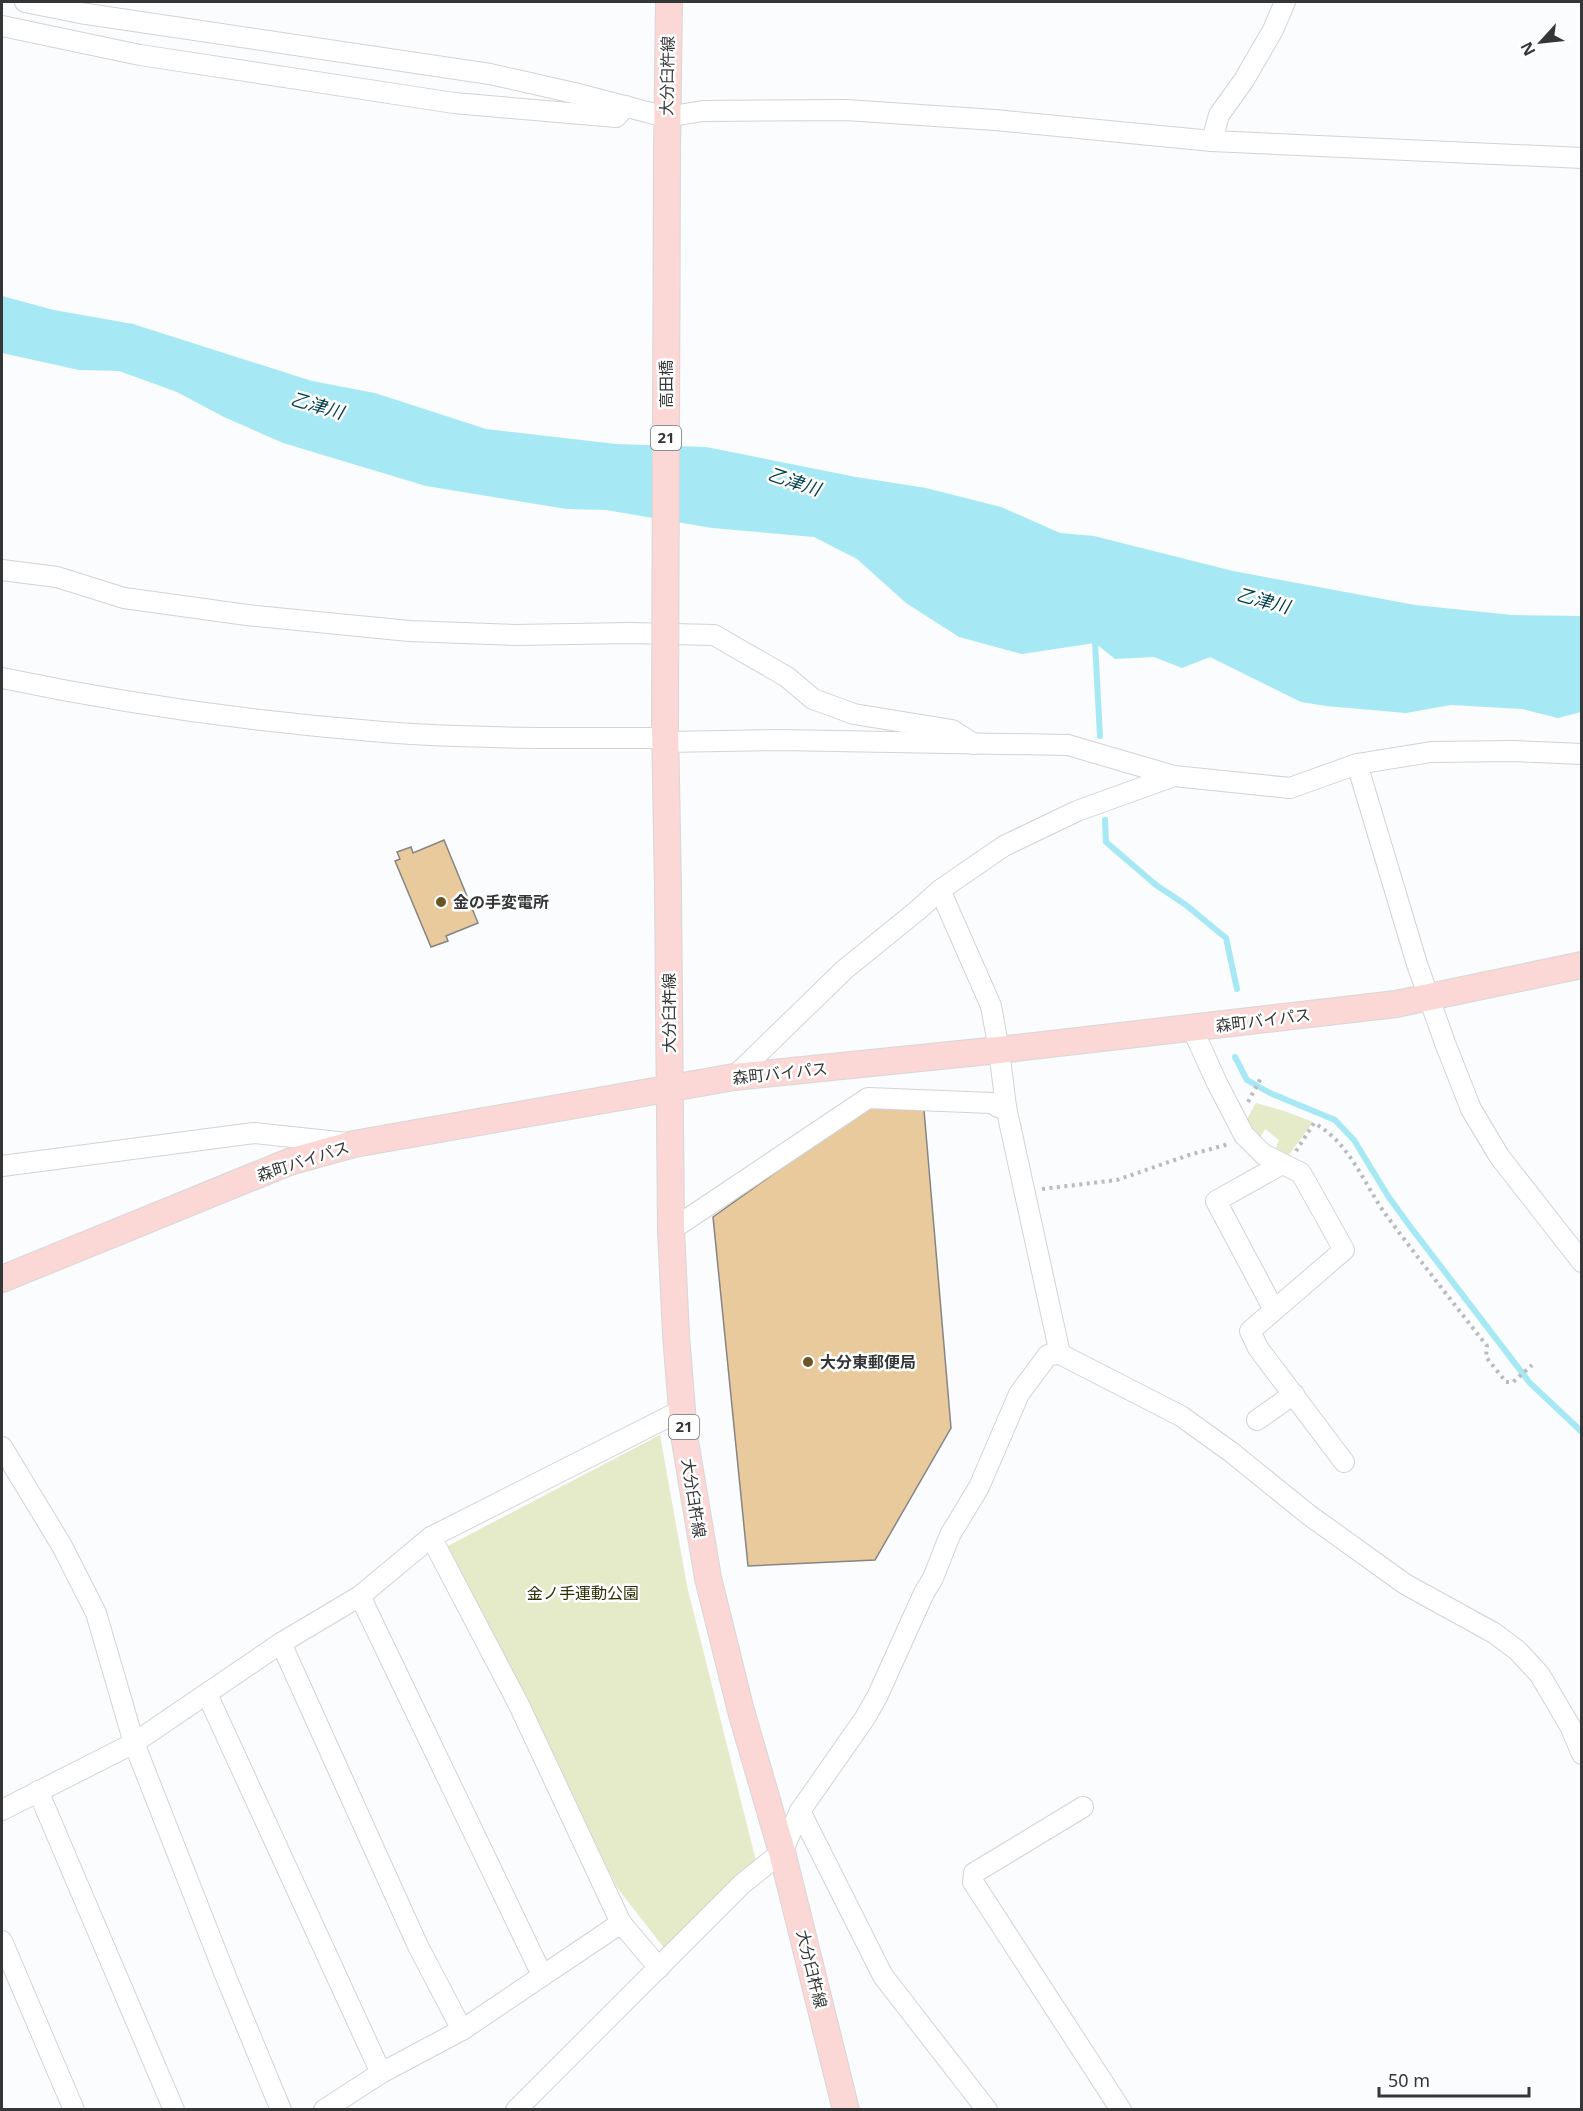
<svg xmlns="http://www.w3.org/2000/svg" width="1583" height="2111" font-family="'Noto Sans','Noto Sans JP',sans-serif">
	<rect width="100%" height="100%" fill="#fafcfe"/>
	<!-- green -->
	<g fill="#e5eac9">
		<path d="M1256,1103L1284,1111L1313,1122L1289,1155L1276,1148L1279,1140L1265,1129L1260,1138L1253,1132L1247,1119Z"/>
		<path d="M660,1435L687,1586L756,1861L665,1949L618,1889L444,1548Z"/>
	</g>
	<!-- water -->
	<path fill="#a6e9f4" d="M2,296L54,310L133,324L312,381L375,393L486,429L616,444L706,447L856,477L926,488L1001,507L1060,533L1094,536L1233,571L1415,605L1512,615L1581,616V712L1558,718L1522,709L1451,705L1406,713L1326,706L1301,702L1210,657L1182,668L1154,657L1115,659L1095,643L1022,654L959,637L906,603L857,559L814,537L712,528L606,510L567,509L426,486L283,443L224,417L177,392L119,371L79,370L2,353Z"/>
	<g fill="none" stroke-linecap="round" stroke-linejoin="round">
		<!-- stream -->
		<g stroke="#a6e9f4" stroke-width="6">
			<path d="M1091,636L1095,643L1100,736"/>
			<path d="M1105,820L1106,842L1156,885L1186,905L1226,938L1237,989"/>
			<path d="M1235,1057L1247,1080L1270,1093L1335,1120L1354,1140L1388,1196L1409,1225L1530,1383L1582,1432"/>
		</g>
	</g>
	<!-- building -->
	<g fill="#e9ca9d" stroke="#878583" stroke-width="1.5">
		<path d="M444,840L478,923L446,936L448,941L431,947L395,861L400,859L397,852L411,847L413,853Z"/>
		<path d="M867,1107L924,1110L951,1428L875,1560L748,1566L713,1217Z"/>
	</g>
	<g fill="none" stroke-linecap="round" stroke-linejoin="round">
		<defs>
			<g id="minor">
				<path d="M25,2L80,13L490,74L574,93L666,117L703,111L846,110L995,120L1212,141L1582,158"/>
				<path d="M2,26L140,55L454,103L616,117L626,106"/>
				<path d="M1212,141L1219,115L1244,80L1273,30L1285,2"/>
				<path d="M2,570L57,577L124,598L247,615L409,631L515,635L630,633L714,635L787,677L813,699L854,714L952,730L974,744"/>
				<path d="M2,678C126,704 256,722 383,732C477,739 571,738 665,738"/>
				<path d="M665,742L779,740L1068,745L1174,776"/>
				<path d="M1357,764L1417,964L1445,1043L1471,1109L1499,1156L1582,1262"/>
				<path d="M940,890L991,1006L999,1050L1006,1107L1060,1354"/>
				<path d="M1192,1028L1217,1083L1244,1135L1263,1154L1301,1173L1344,1250L1250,1331L1258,1348L1344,1462"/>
				<path d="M734,1077L844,970L918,910L940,890L1004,846L1077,811L1174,776L1290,788L1357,764L1431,752L1513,751L1582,754"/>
				<path d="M2,1166L254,1133L347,1143"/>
				<path d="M671,1230L868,1098L992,1103L998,1107H1006"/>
				<path d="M1274,1310L1216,1201L1282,1164"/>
				<path d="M1257,1420L1294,1394"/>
				<path d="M2,1447L62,1546L96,1613L134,1743L226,1977L281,2110"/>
				<path d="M360,1596L542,1975"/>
				<path d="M281,1643L418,1946L462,2030"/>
				<path d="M207,1694L381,2073"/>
				<path d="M38,1791L174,2110"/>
				<path d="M1083,1807L974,1873L973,1882L1121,2110"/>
				<path d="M2,1810L134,1743L281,1643L360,1596L431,1537L682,1410"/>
				<path d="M800,1811L883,1976L987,2110"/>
				<path d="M621,1923L659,1968"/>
				<path d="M2,1941L74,2110"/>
				<path d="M324,2110L381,2073L462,2030L621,1923L519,1705L431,1537"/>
				<path d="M516,2110L742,1884L782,1852L800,1811L865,1718L877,1697L924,1593L933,1578L950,1535L979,1487L1019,1394L1048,1355L1060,1354L1181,1416L1231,1452L1309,1515L1405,1584L1494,1633L1518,1651L1540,1675L1570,1726L1582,1754"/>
			</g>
			<g id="major">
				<path d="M667,151L669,2"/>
				<path d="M665,725L668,889L671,1230L676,1335L684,1435L708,1578L741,1711L782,1852L846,2110"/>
				<path d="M2,1279L289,1162L354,1144L734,1077L999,1050L1396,1004L1582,965"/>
			</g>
		</defs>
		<!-- minor casing -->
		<use href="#minor" stroke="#d1d3d5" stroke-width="22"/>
		<!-- major casing -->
		<use href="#major" stroke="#d7d7d7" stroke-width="28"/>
		<!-- path -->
		<g stroke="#b9bbbd" stroke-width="4" stroke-dasharray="3 4.5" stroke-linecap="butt">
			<path d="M1248,1102L1262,1076"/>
			<path d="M1296,1151L1314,1123C1352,1144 1364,1186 1389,1219C1421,1262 1454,1304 1487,1346L1486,1357L1506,1382H1513L1532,1365"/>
			<path d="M1042,1189L1117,1180L1189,1155L1229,1144"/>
		</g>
		<!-- minor -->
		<use href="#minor" stroke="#fff" stroke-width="20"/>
		<!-- major -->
		<use href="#major" stroke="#fbd7d5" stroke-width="26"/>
		<defs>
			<path id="major-bridge" d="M665,725L667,151"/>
		</defs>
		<!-- major-bridge casing -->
		<use href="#major-bridge" stroke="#d7d7d7" stroke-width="28" stroke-linecap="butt"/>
		<!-- major-bridge -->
		<use href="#major-bridge" stroke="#fbd7d5" stroke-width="26"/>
	</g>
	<!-- markers -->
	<g fill="#6a5625" stroke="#fff" stroke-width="2">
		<circle cx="441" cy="902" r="6"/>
		<circle cx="808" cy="1362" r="6"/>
	</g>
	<g text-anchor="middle" stroke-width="5" stroke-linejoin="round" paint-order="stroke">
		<!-- shield labels -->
		<g fill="#fff" stroke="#727273" stroke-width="1.5">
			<rect x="651" y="426" width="30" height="24" rx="4.5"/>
			<rect x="669" y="1415" width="30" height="24" rx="4.5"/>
		</g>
		<g font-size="15" font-weight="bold" fill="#353637">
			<text x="666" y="443">21</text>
			<text x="684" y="1432">21</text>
		</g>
		<!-- street labels -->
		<g font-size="16" fill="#353637" stroke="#fff">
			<text transform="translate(667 76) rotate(-89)" y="6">大分臼杵線</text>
			<text transform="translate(666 384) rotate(-90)" y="6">高田橋</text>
			<text transform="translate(669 1013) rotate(-90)" y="6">大分臼杵線</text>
			<text transform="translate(1263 1020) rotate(-7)" y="6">森町バイパス</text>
			<text transform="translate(780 1073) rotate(-6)" y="6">森町バイパス</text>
			<text transform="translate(303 1161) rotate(-18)" y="6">森町バイパス</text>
			<text transform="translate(694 1498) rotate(81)" y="6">大分臼杵線</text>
			<text transform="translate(812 1969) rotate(76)" y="6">大分臼杵線</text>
		</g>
		<!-- poi labels -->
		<g font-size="16" font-weight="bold" fill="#353637" stroke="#fff" text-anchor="start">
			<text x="453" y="908">金の手変電所</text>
			<text x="820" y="1368">大分東郵便局</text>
		</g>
		<!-- park labels -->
		<g font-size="16" fill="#2d2f07" stroke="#fff">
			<text x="583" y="1599">金ノ手運動公園</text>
		</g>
		<!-- water labels -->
		<g font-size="18" font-style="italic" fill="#02424b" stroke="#fff">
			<text transform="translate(317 406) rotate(16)" y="6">乙津川</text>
			<text transform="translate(794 482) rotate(18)" y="6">乙津川</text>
			<text transform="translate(1263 601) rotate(15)" y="6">乙津川</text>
		</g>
	</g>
	<!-- border -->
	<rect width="1583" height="2111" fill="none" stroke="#353637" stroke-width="6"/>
	<!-- north arrow -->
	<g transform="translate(1541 42) rotate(243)" stroke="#ffffff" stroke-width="4.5" paint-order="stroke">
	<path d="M0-4.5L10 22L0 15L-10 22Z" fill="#353637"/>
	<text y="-9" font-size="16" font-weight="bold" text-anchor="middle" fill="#353637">N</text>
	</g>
	<!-- scale -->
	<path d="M1379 2087v9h150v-9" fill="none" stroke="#353637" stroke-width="3"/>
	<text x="1388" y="2087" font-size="18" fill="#353637" stroke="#ffffff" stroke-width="4.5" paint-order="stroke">50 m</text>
</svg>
